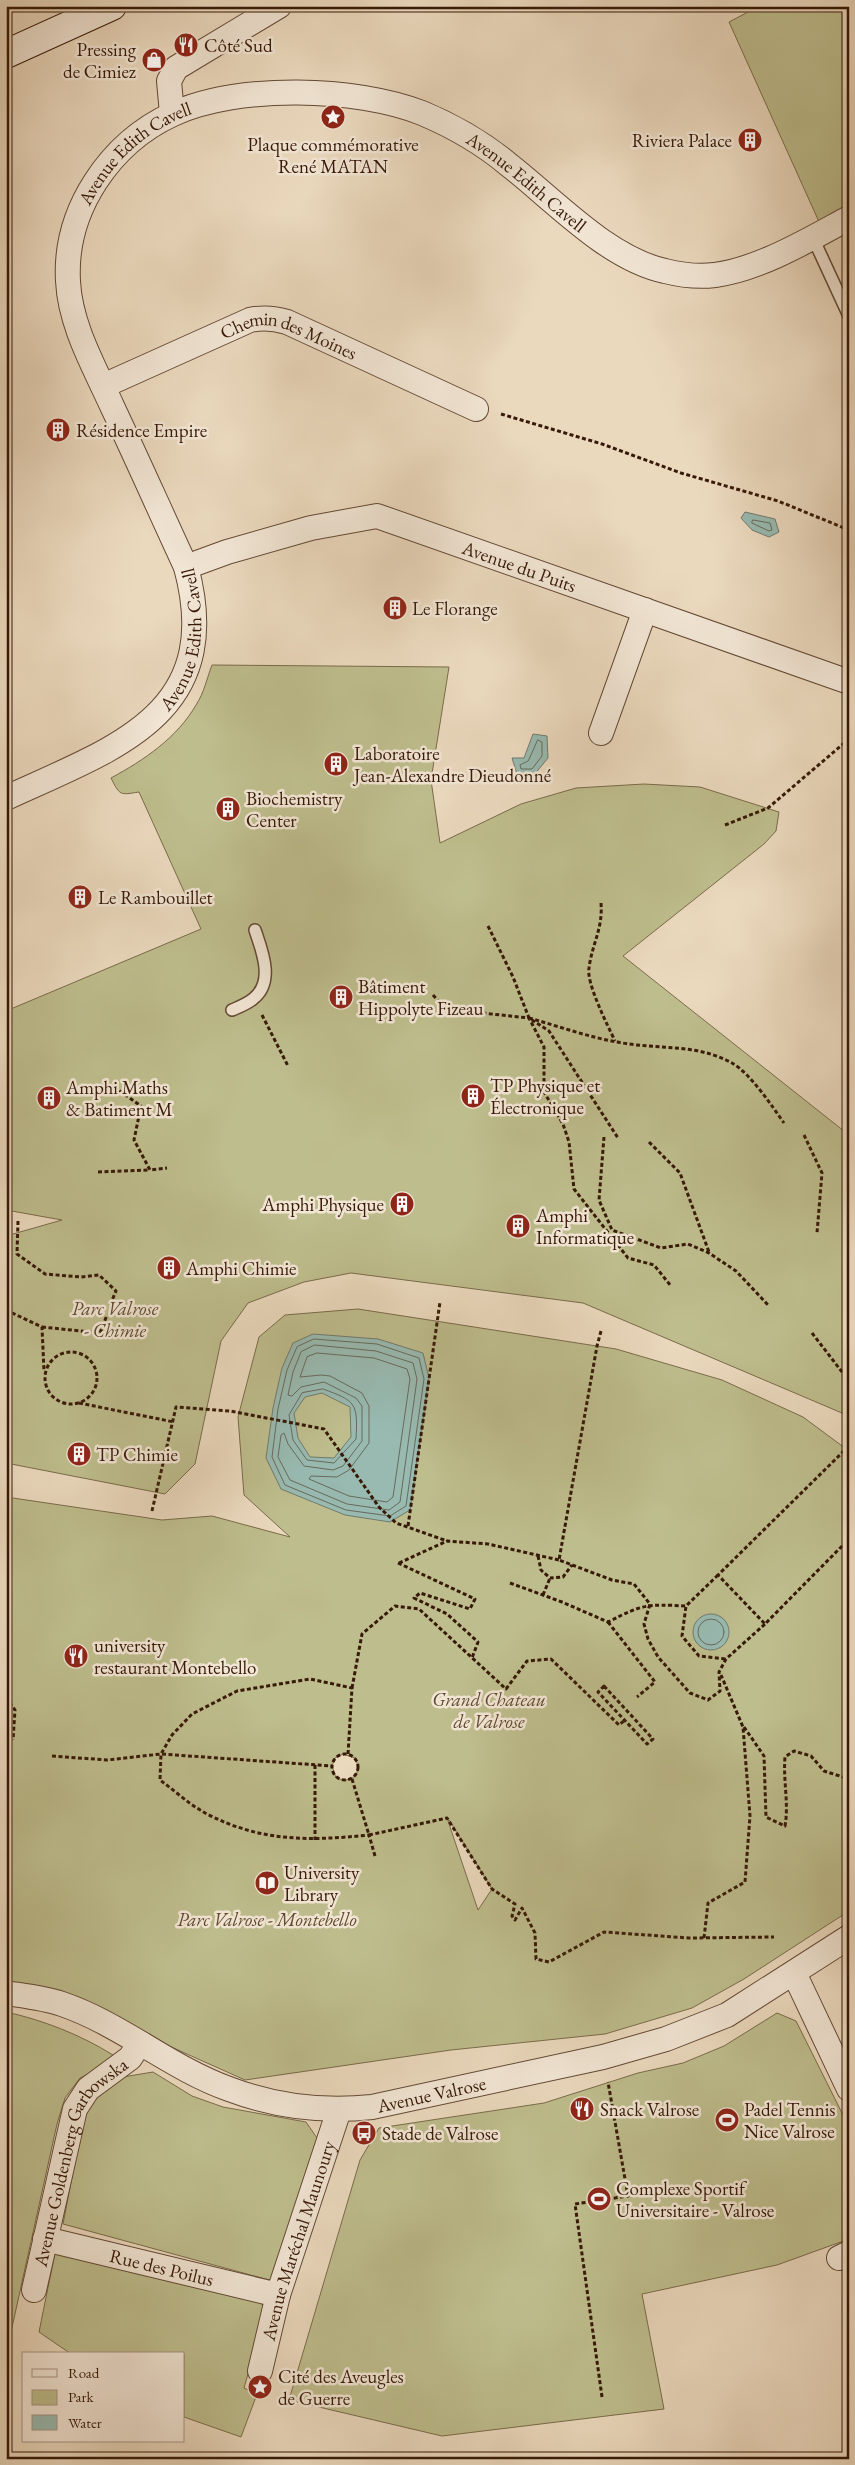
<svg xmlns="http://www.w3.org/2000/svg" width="855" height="2465" font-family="'EB Garamond',serif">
	<rect width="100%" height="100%" fill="#ebd9be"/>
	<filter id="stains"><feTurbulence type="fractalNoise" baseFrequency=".004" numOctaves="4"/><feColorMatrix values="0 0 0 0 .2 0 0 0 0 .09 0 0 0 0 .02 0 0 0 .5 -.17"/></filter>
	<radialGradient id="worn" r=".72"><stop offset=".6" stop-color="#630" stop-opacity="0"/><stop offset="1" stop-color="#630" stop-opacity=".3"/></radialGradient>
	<!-- green -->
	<g fill="#bebd8d" stroke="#7a6b4a" fill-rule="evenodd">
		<path d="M745,6H849V205L820,224L729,22L748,12Z"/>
		<path d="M212,665L449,667L431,780L440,843L521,804L576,788L644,784L700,787L779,812L776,831L764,844L623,956L849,1135V1416L583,1303L351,1273L304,1282L248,1303L221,1341L195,1464L165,1494L6,1463V1236L62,1220L6,1210V1011L201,929L139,792C120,795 120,796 111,778C144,760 177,738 196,705C204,693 207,678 212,665Z"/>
		<path d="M358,1309L616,1349L722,1380L803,1417L849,1451V1911L744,1979L692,2008L605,2034L451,2050L245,2080L53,1994L6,1987V1497L162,1520L212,1516L290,1537L244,1495L238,1417L259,1337L285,1315ZM343,1754L355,1758C363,1774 352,1784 336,1778L332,1766L335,1758ZM449,1820L492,1889L478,1910L448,1821Z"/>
		<path d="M6,2012C43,2020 81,2035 113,2055V2063L80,2078L65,2098L57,2124L11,2332L6,2330Z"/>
		<path d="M777,2013L796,2021L849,2127V2239L777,2265L642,2294L664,2409L442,2436L289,2400L360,2160L379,2128L544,2103L638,2073L683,2063L724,2046Z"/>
		<path d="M153,2072L192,2096L223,2107L306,2122L317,2138L276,2276L269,2280L63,2224L87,2100L123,2077Z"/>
		<path d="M56,2248L261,2303L266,2311L244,2388L257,2394L241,2437L184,2417V2354H71L39,2332Z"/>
	</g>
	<!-- water -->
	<g fill="#98bab1" stroke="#717a6d" fill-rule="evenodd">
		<path d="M745,512L775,519L779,532L769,537L752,530L741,518Z"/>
		<path d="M533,734L547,736L548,758L534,775L517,774L512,758H524Z"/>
		<path d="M313,1334L378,1339L423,1353L429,1378L410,1510L390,1522L345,1515L281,1489L266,1458L273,1408L282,1368L293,1343ZM322,1393L350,1407L351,1437L334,1458L310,1457L298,1438L294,1413L305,1397Z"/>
		<circle cx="711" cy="1632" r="18"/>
	</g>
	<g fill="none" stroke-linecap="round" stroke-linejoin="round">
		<!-- shore -->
		<g stroke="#686a5c" stroke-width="1">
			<path d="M753,520L770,523L772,530L769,531L752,523Z"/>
			<path d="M538,740L542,742V756L532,769H521L520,765L528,761Z"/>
			<path d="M314,1339L377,1344L419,1358L424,1379L406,1506L390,1516L346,1510L285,1485L272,1457L278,1409L287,1370L297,1347Z"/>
			<path d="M315,1345L376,1351L413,1363L417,1379L400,1502L389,1510L347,1504L290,1480L278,1457L281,1435L284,1433L288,1444L304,1466L333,1470L343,1466L362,1441V1406L356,1398L324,1382L301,1387L292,1396L288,1395L293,1372L301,1352Z"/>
			<path d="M317,1353L374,1358L407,1369L410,1379L393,1497L387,1502L349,1496L309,1479L311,1476L337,1477L349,1470L369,1443V1406L362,1393L330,1376L321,1375L300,1377L307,1357Z"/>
			<path d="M323,1389C356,1401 358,1403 356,1439L334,1463L307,1460L293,1440L289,1415L302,1393Z"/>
			<circle cx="711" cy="1632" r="13"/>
		</g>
		<defs>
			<g id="service">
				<path d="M813,238L849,316"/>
				<path d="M232,1010C239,1007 247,1004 253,999C275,982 262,951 255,930"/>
			</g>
			<g id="minor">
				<path d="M172,114L169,81L176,68L279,6"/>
				<path id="s1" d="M103,386L250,320C263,317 274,318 287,322L476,409"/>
				<path id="s2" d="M186,567L227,552L311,528L377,516L849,682"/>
				<path d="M601,733L645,610"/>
				<path id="s3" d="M6,798C114,748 226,715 186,567C161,513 137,459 112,406C94,366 70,325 68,281C64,210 110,143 173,114C239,84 356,87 422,113C453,126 484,144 509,165C554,200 608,259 665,271C681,275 699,277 715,275C760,269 810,239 849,218"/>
				<path d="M794,1973L849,2089"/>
				<path id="s4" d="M6,1993C25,1996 44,1998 62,2004C121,2024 170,2068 229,2089C274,2106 324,2112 372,2107L603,2057L666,2039L727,2015L849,1937"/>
				<path id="s5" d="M45,2239L278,2295"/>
				<path d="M839,2258L849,2253"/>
				<path id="s6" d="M34,2290L75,2109L88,2089L130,2058L140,2043"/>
				<path id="s7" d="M260,2371L278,2295L339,2110"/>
			</g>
			<path id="secondary" d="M6,54L112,6"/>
		</defs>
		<!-- service casing -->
		<use href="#service" stroke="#644935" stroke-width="14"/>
		<!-- minor casing -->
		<use href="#minor" stroke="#644935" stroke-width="26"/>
		<!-- secondary casing -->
		<use href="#secondary" stroke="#371907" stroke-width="30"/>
		<!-- path -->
		<g stroke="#371907" stroke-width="3" stroke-dasharray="4 2.5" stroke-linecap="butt">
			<path d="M501,414L602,444L681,473L778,501L849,530"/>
			<path d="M725,825L768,808L849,739"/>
			<path d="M601,903C603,929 592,944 589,968C586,983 608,1026 615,1041"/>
			<path d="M488,926L513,977L529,1018L549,1031L618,1138"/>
			<path d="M433,995L451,1015L473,1012L529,1018L544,1047V1092L563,1124L569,1142L574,1189L628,1258L654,1265L671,1286"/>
			<path d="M262,1015L288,1066"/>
			<path d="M529,1018C558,1026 588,1037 617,1042C656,1050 696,1043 732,1063C750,1073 772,1106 784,1123"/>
			<path d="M114,1087L141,1106L134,1140L150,1170L167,1168"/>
			<path d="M804,1135L822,1173L817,1233"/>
			<path d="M604,1137L599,1200L612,1230L661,1248L688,1244L709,1253L736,1271L769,1306"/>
			<path d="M649,1142L680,1173L709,1252"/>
			<path d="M98,1172L150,1170"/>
			<path d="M18,1221L17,1254L45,1274L81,1277L99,1275L116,1291L110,1305"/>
			<path d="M6,1310L42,1327L44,1371"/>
			<path d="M42,1327L100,1333L107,1315"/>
			<path d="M601,1331L597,1346L559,1560L612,1580L634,1584L650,1604L644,1624L648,1639L658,1657L690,1693L708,1700L720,1691L719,1672L726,1659L765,1624"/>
			<path d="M812,1333L849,1381"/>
			<circle cx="71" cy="1378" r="26"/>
			<path d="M79,1403L174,1422"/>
			<path d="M849,1446L718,1575L765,1624L849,1539"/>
			<path d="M152,1511L176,1407L230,1411L324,1429L379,1507L396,1523L447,1541"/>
			<path d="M408,1526L440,1302"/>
			<path d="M538,1556L541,1570L550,1578L563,1577L572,1565"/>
			<path d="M398,1563L475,1599L470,1609L420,1593L414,1598L447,1614L478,1642L472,1658"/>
			<path d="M399,1563L447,1541L488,1544L559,1560"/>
			<path d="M718,1575L686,1606L682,1636L699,1656L726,1659"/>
			<path d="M510,1583L562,1602L608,1622C643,1604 647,1604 686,1606"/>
			<path d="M543,1595L550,1578"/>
			<path d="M608,1622L655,1682L637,1697"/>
			<path d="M604,1686L653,1739L647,1744L598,1692Z"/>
			<path d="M352,1688L362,1634L395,1606L419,1609L506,1689L527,1661L551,1659L619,1725L625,1720"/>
			<path d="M6,1697L15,1710L13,1740"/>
			<path d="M744,1727L764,1756L766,1817L785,1826C789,1803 783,1781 785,1757L794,1751L811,1756L824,1771L846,1778L849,1783"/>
			<circle cx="345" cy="1767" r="13"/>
			<path d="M348,1754L352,1688L310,1679L237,1691L192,1714L172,1735L161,1754L160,1780C175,1791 190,1805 207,1814C261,1842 310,1841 369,1835L375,1856"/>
			<path d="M52,1756L107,1760L161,1754L332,1766"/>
			<path d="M315,1765V1840"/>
			<path d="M352,1779L369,1835L447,1818L492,1889L515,1904L512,1916L515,1920L522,1908L535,1933L536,1959L549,1962L604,1932L689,1938L774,1937"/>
			<path d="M6,1917V1918"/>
			<path d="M704,1938L708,1903L745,1882L750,1816L743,1727L721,1675"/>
			<path d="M602,2397L575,2204L628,2196L608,2082"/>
		</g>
		<!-- service -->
		<use href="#service" stroke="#f2e6d5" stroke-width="11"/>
		<!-- minor -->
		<use href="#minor" stroke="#f2e6d5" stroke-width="24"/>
		<!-- secondary -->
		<use href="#secondary" stroke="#f2e6d5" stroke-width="28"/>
	</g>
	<!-- icons -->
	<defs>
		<symbol id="restaurant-disc" viewBox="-11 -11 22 22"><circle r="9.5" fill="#8f2418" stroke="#f2e6d5"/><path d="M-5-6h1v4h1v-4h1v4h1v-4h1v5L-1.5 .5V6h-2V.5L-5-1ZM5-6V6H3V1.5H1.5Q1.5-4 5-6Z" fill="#fff"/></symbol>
		<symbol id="shop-disc" viewBox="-11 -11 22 22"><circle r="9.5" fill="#8f2418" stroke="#f2e6d5"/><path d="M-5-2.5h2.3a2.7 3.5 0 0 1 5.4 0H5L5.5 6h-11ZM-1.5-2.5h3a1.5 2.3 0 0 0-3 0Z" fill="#fff"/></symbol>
		<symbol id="sight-disc" viewBox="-11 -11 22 22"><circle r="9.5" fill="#8f2418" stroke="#f2e6d5"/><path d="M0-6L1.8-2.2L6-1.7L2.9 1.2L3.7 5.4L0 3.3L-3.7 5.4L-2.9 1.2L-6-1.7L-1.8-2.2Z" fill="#fff"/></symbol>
		<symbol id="building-disc" viewBox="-11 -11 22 22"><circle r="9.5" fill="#8f2418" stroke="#f2e6d5"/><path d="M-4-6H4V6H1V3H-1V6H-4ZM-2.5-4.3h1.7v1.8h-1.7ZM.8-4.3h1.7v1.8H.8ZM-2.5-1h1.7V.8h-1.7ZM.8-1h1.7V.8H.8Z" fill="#fff"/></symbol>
		<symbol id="library-disc" viewBox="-11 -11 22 22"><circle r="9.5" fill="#8f2418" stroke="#f2e6d5"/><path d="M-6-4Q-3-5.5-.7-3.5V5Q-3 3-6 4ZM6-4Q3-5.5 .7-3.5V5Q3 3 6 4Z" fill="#fff"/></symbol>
		<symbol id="stadium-disc" viewBox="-11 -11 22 22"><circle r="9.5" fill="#8f2418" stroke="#f2e6d5"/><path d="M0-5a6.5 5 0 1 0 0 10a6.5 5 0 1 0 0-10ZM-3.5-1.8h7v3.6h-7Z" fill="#fff"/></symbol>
		<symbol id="bus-disc" viewBox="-11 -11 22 22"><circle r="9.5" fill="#8f2418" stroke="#f2e6d5"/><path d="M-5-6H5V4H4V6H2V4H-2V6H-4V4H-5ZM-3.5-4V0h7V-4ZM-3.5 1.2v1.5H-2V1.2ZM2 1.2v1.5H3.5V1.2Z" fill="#fff"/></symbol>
	</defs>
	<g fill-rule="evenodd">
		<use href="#restaurant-disc" x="172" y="31" width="28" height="28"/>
		<use href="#shop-disc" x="140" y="46" width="28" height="28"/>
		<use href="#sight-disc" x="319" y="103" width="28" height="28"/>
		<use href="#building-disc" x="736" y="126" width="28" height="28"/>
		<use href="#building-disc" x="44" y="416" width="28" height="28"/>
		<use href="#building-disc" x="381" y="594" width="28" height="28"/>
		<use href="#building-disc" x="322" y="750" width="28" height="28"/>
		<use href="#building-disc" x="214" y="795" width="28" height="28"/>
		<use href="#building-disc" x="66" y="883" width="28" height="28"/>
		<use href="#building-disc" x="327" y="983" width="28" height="28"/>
		<use href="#building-disc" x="459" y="1082" width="28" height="28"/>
		<use href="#building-disc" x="35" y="1084" width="28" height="28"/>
		<use href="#building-disc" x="388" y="1190" width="28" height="28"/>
		<use href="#building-disc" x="504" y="1212" width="28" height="28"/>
		<use href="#building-disc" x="155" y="1254" width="28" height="28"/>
		<use href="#building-disc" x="65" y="1440" width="28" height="28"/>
		<use href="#restaurant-disc" x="62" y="1642" width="28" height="28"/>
		<use href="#library-disc" x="253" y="1869" width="28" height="28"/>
		<use href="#restaurant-disc" x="568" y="2095" width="28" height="28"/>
		<use href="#stadium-disc" x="713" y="2106" width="28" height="28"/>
		<use href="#bus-disc" x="350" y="2119" width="28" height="28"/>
		<use href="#stadium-disc" x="585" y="2185" width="28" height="28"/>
		<use href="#sight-disc" x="246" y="2373" width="28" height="28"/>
	</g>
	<g text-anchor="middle" stroke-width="5" stroke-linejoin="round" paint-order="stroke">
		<!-- poi labels -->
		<g font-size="19" fill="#371907" stroke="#f2e6d5" text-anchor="start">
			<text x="204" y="52">Côté Sud</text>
			<text x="136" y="56" text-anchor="end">Pressing<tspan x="136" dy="22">de Cimiez</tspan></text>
			<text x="732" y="147" text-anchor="end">Riviera Palace</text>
			<text x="333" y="151" text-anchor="middle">Plaque commémorative<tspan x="333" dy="22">René MATAN</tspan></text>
			<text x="76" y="437">Résidence Empire</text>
			<text x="412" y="615">Le Florange</text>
			<text x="354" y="760">Laboratoire<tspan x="354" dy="22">Jean-Alexandre Dieudonné</tspan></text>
			<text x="246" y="805">Biochemistry<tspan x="246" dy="22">Center</tspan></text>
			<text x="98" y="904">Le Rambouillet</text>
			<text x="358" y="993">Bâtiment<tspan x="358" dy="22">Hippolyte Fizeau</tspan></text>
			<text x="490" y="1092">TP Physique et<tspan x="490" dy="22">Électronique</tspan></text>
			<text x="66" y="1094">Amphi Maths<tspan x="66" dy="22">&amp; Batiment M</tspan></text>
			<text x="384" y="1211" text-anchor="end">Amphi Physique</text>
			<text x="536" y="1222">Amphi<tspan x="536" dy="22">Informatique</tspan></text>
			<text x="186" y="1275">Amphi Chimie</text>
			<text x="96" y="1461">TP Chimie</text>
			<text x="94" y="1652">university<tspan x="94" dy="22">restaurant Montebello</tspan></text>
			<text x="284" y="1879">University<tspan x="284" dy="22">Library</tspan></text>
			<text x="600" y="2116">Snack Valrose</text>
			<text x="744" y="2116">Padel Tennis<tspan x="744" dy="22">Nice Valrose</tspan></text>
			<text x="382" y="2140">Stade de Valrose</text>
			<text x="616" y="2195">Complexe Sportif<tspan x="616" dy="22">Universitaire - Valrose</tspan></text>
			<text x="278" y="2383">Cité des Aveugles<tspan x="278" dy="22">de Guerre</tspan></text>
		</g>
		<!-- street labels -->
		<g font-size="19" fill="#371907" stroke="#f2e6d5">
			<text dy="7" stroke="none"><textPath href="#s3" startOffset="796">Avenue Edith Cavell</textPath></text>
			<text dy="7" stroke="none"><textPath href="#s3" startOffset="1231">Avenue Edith Cavell</textPath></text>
			<text dy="7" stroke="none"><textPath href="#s1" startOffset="202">Chemin des Moines</textPath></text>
			<text dy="7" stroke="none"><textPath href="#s2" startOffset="349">Avenue du Puits</textPath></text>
			<text dy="7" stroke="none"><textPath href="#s3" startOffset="256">Avenue Edith Cavell</textPath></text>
			<text dy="7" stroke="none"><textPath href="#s4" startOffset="451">Avenue Valrose</textPath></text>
			<text dy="7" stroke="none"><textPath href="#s6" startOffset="140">Avenue Goldenberg Garbowska</textPath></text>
			<text dy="7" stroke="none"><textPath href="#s7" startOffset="136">Avenue Maréchal Maunoury</textPath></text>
			<text dy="7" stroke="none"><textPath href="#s5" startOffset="120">Rue des Poilus</textPath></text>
		</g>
		<!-- park labels -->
		<g font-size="19" font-style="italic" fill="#604a2f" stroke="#f2e6d5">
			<text x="115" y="1315">Parc Valrose<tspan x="115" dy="22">- Chimie</tspan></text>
			<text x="489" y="1706">Grand Chateau<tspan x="489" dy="22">de Valrose</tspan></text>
			<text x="267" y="1926">Parc Valrose - Montebello</text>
		</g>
	</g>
	<!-- margin -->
	<rect width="855" height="2465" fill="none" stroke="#ebd9be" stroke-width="25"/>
	<rect x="8" y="8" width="840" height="2450" fill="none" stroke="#371907" stroke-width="2.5"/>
	<rect x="12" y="12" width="830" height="2440" fill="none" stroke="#371907"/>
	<!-- legend -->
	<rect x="22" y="2352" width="162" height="90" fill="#f2e6d5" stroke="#a79483"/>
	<rect x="32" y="2369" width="25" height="8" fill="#f2e6d5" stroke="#a79483"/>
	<text x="68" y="2378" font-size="15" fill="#371907">Road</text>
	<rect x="32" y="2390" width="25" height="15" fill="#bebd8d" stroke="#a79483"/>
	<text x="68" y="2402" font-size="15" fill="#371907">Park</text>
	<rect x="32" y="2415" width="25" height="15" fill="#98bab1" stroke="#a79483"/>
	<text x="68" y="2428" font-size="15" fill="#371907">Water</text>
	<rect width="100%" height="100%" filter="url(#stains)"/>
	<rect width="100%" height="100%" fill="url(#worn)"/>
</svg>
